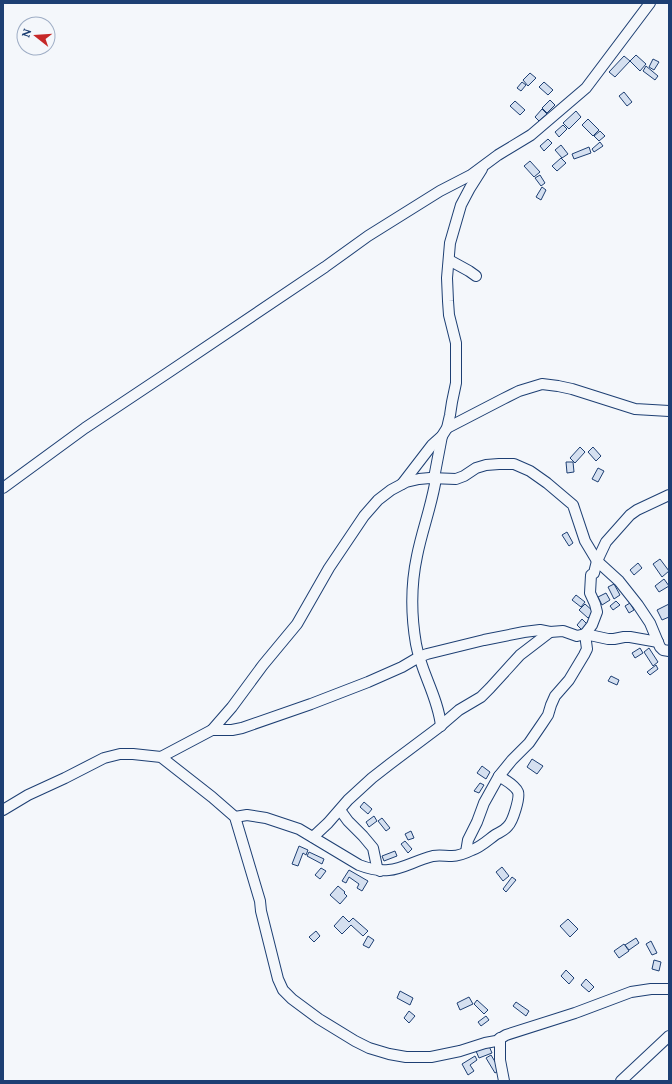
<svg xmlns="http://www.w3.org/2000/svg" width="672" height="1084" font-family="Lora,serif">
	<rect width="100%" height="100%" fill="#f4f7fb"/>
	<!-- building -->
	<g fill="#d5e0f0" stroke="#1d3f73">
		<path d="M636,55L646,64L640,71L630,61Z"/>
		<path d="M624,56L630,61L615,77L609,72Z"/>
		<path d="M653,59L659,62L654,70L649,67Z"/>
		<path d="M646,66L658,76L655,80L643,71Z"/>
		<path d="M530,73L536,78L528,86L523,80Z"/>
		<path d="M522,82L526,85L521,91L517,88Z"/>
		<path d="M544,82L553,90L548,95L539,87Z"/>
		<path d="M624,92L632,102L627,106L619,96Z"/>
		<path d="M550,100L555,105L547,113L542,108Z"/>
		<path d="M515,101L525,110L520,115L510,106Z"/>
		<path d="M542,109L547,114L539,121L535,117Z"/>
		<path d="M576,111L581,117L569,129L563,123Z"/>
		<path d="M588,119L599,130L593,136L582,125Z"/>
		<path d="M563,125L567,129L559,137L555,132Z"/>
		<path d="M600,131L605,136L599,141L594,136Z"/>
		<path d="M548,139L552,143L544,151L540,146Z"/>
		<path d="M600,142L603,146L594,152L592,149Z"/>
		<path d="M561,145L568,154L562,158L555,150Z"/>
		<path d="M589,147L591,153L574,159L572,154Z"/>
		<path d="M561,158L566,163L557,171L552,166Z"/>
		<path d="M530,161L540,172L534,177L524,166Z"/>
		<path d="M540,175L545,183L541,186L535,178Z"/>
		<path d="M542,187L546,190L541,200L536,197Z"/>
		<path d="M580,447L585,452L575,463L570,458Z"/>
		<path d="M593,447L601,456L596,461L588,452Z"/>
		<path d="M566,462H573L574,472L567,473Z"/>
		<path d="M598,468L604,471L598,482L592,479Z"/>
		<path d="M567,532L573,543L569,546L562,535Z"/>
		<path d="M660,559L669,571L662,577L653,564Z"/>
		<path d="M638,563L642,568L634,575L630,570Z"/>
		<path d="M664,579L669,586L659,592L655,586Z"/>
		<path d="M614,584L620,595L614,599L608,587Z"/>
		<path d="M606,593L610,600L602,605L598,597Z"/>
		<path d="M576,595L585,602L581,607L572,600Z"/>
		<path d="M616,601L620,605L613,610L610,606Z"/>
		<path d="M630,603L634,610L629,613L625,606Z"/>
		<path d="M585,604L594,612L588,618L579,610Z"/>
		<path d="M669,604V617L662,620L657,610Z"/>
		<path d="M582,619L587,624L582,630L577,625Z"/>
		<path d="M640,648L643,653L635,658L632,653Z"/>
		<path d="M649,648L658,662L653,666L644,652Z"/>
		<path d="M656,665L658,669L650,675L647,672Z"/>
		<path d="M611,676L619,680L617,685L608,681Z"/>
		<path d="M532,759L543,766L537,774L527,767Z"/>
		<path d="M482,766L490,772L486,779L477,773Z"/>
		<path d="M480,783L484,785L479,793L474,791Z"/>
		<path d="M364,802L372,809L368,814L360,807Z"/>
		<path d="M374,816L377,821L369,827L366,822Z"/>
		<path d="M382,818L390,828L386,831L378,821Z"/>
		<path d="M411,831L414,838L408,840L405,834Z"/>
		<path d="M405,841L412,849L408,853L401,844Z"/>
		<path d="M299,846L308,850L306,855L303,853L298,866L292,864Z"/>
		<path d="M395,851L397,856L384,861L382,856Z"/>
		<path d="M309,852L324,859L322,864L307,856Z"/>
		<path d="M502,867L509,876L503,881L496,872Z"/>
		<path d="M321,868L326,871L320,879L315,875Z"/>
		<path d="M349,870L368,881L362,891L357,888L359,884L349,877L346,883L342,881Z"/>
		<path d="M512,877L516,880L506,892L503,889Z"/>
		<path d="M338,886L345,892L344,893L347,896L340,904L330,895Z"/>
		<path d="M343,916L349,922L353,918L368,931L363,936L351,925L342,934L334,926Z"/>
		<path d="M568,919L578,929L570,937L560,926Z"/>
		<path d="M316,931L320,936L314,942L309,937Z"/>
		<path d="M368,936L374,940L369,948L363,945Z"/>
		<path d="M636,938L639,943L629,950L625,945Z"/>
		<path d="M651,941L657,953L652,955L646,944Z"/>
		<path d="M624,944L629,951L619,958L614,951Z"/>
		<path d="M654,960L661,962L659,971L652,969Z"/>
		<path d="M566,970L574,978L569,984L561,976Z"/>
		<path d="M586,979L594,987L589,992L581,985Z"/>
		<path d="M400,991L413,998L410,1005L397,998Z"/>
		<path d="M469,997L473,1004L460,1010L457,1003Z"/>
		<path d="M477,1000L488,1010L484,1014L474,1004Z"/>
		<path d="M516,1002L529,1011L526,1016L513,1006Z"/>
		<path d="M409,1011L415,1016L409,1023L404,1018Z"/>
		<path d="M486,1016L489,1020L481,1026L478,1022Z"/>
		<path d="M489,1046L492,1053L479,1058L476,1051Z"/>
		<path d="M491,1055L500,1070L495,1073L486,1058Z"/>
		<path d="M475,1056L477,1060L470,1065L474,1071L468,1075L462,1064Z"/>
	</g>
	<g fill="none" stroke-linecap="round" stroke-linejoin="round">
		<defs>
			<g id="minor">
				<path d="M449,260L469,271L476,276"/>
				<path d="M447,428L503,399L519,391L542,384L558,386L572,389L635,409L669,411"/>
				<path d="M434,478L442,436"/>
				<path d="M436,478C432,505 422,530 417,556C411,584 411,615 416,644C421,672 438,697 441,726"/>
				<path d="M402,484L432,445L442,436L447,428L450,415L452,402L456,383V343L449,315L448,301L447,278L450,243L461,205L470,188L482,169"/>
				<path d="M3,488L85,428L169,372L325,267L368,236L440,191L471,175L498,155L531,135L586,88L650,3"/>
				<path d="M212,730H232L242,728L311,704L368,682L402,667L419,657L427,654L484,640L524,632L540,630L550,632L563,631L577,636L585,634L608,639H614L624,637H630L658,642"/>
				<path d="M161,757L212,730L232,707L263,665L297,624L329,568L364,516L378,500L391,490L406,482L419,479L430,478L456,479L464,476L476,468L486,465L499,464H514L530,471L547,483L573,505L585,541L597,561L619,581L638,605L650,623L660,647L663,650L669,651"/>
				<path d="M3,810L28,795L65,778L104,758L120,754H133L161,757L212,797L235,817L260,901L261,911L278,979L283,990L292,999L319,1019L355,1041L369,1048L389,1054L406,1057H431L460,1051L485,1043L496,1041L506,1035L575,1013L631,992L651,989H669"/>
				<path d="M340,810L348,821L363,836L373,848L377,867L380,871"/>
				<path d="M235,817L247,815L266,818L299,829L359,865C393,878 403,864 433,856C439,855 445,856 452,856C458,856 466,853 472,850C481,847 488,840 495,835C500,832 504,831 508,826C513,821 520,798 518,792C515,785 505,780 499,776"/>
				<path d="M313,837L328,823L348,800L372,778L390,764L438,728L459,710L481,697L490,688L520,655L550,632"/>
				<path d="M466,852L468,840L477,822L484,803L499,776L512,760L529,743L542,724L548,715L551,705L555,696L569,680L584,655L587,649L585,634L592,625L597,612L595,604L590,593L591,575L594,573L597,561L606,542L630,515L637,510L669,495"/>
				<path d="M500,1038V1060L504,1081"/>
				<path d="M621,1081L669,1036"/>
			</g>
		</defs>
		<!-- minor casing -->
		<use href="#minor" stroke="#1d3f73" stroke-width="12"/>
		<!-- minor -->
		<use href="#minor" stroke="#f4f7fb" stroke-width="10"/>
	</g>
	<!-- border -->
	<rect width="672" height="1084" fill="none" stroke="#1d3f73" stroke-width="8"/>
	<!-- north arrow -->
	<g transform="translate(36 36) rotate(287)"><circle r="19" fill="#f4f7fb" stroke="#9eadc5"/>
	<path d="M0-3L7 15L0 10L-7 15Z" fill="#c62828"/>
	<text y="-6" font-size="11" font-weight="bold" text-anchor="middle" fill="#1d3f73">N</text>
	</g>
</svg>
